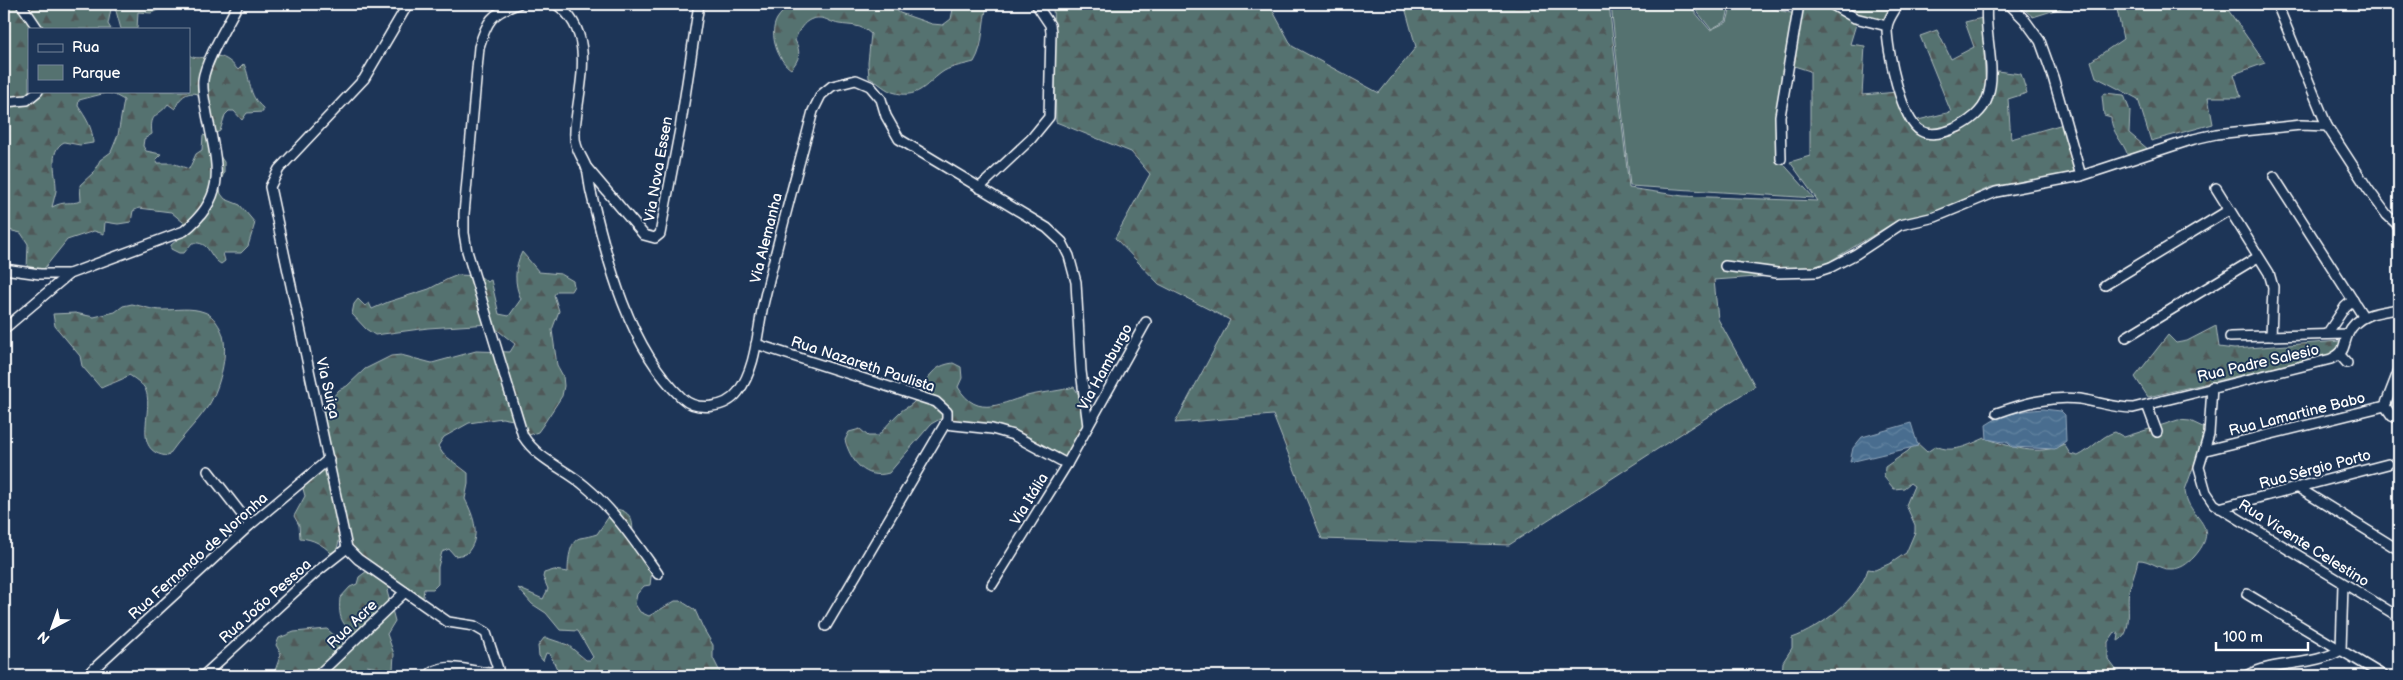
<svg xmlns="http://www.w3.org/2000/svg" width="2403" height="680" font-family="'Balsamiq Sans',sans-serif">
	<defs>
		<pattern id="forest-firs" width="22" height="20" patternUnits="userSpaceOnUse" patternTransform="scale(1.25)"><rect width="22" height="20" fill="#557270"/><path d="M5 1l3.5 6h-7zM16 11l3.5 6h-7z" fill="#4f5959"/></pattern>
		<pattern id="water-waves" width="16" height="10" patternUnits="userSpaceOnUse" patternTransform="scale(1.25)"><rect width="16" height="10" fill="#486d8f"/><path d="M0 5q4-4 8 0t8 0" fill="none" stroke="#6383a0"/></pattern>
	</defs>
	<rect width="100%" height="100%" fill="#1d3557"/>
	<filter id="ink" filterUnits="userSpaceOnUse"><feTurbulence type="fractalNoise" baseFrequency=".02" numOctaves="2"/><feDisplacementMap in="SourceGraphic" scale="10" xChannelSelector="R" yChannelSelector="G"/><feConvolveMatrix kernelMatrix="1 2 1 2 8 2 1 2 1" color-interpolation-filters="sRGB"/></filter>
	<g filter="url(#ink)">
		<!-- green -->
		<g fill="#557270" stroke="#aab8b8">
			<path d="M1611,4H1688L1710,30L1727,22L1732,4H1750L1796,14L1779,159L1814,198L1630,186Z"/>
			<path d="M1691,4H1730L1726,21L1711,29Z"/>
			<path d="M1837,4H1893L1886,23L1863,17Z"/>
		</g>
		<!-- forest -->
		<g fill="url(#forest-firs)" stroke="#aab8b8" fill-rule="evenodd">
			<path d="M4,4H162L160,9L151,13L138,12L137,29H121L116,11L113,8L111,9L108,24L111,29H29V91H189V55C203,65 217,43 238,70L244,64C252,82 247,94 263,108V112L247,113L242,120L234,111H229L225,115L220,131L216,133L212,130L201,95C188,90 180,96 175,109L168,104C159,117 149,112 152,134L144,139L143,146L146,151L161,154L156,159L158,163H172L189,169L196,154L202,150L203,135L206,136L224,162V173L219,185L221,194L225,199L240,205L255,223L248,246L241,253H223L225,261L221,264C208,257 211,241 192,243L184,253H179L171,249V245L188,231L189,227L171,212L139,208L133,211L131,222L118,224L105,222L104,234L94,231L67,240L43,270L27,269L28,244L21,233L4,229ZM106,93L113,94L124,100L118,135L111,152L100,160L94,172L80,185L81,201C69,205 66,200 52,207C53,202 55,196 56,191C57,176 47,151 64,142L80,145L93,143C93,128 86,118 78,106L79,100Z"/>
			<path d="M790,4H888L900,13L932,24L943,25L951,19L954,4H988C981,23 985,44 974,62C964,65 953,66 944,71C927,82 920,99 896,93C885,91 879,82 869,78L868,63L871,34C860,24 852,26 839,24C832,23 826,18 820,18C806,17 799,29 795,40C801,52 800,59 791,69C778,61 768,34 777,19C780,14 786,9 790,4Z"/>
			<path d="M1053,4H1269L1292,46L1379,93L1416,47L1404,4H1609L1629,188L1683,196L1818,201L1790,162L1810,156V71L1791,65L1803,4H1829L1857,21L1850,44L1865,46L1862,95L1898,92L1914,133L1942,137L1967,127L1987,107L1997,71L2021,74L2027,93L2008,99L2011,139L2063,124L2078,174L1991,187L1933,213L1895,222L1822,266L1784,270L1786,275L1714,280L1718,319L1755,386L1509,545L1322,539L1273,415L1175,423L1230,320L1159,284L1115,238L1150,174L1131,152L1056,122Z"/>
			<path d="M2018,4H2074L2033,17Z"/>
			<path d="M2116,4H2224L2265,63L2234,74L2241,97H2208L2213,124L2151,141L2138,99L2096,77L2091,61L2123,39Z"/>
			<path d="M1982,18L1986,91L1979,107L1949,128L1931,130L1922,128L1918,120L1951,112L1920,36L1937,30L1951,59L1974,47L1965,22Z"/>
			<path d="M2104,93L2124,95L2130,111L2129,133L2149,150L2127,159C2130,148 2111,135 2111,117L2104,115L2102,96Z"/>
			<path d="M522,252L539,272L561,274L573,281L574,286L571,291H557L554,295L559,311L552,330L557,365L563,376L564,386L562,396L543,425L538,432L529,435L513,420L502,418L469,423L444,437L438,446L443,454L468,473V484L465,499C474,517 482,538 466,554L455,556L449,549L442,552L438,567V584L433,589H424L422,604L394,589L390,588L387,591L395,621L387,634L394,654L393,670L367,666L358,676H273L281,654L276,645L279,638L294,632L327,629L346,646L354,644C349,621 337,628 340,598L350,587L357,584L359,577L367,571L358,564L340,537L337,549L331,553C322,544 313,539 300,538L299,525L294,516L305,496L302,485L324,462V407L339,390L347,386L365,369L391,356L401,355L432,363L476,351L510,352L515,344L490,324L428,328L375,335L366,329L352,314L354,304L358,299L365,306L369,303L372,309L388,302L429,289L448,279L458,275L480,276L487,282L491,280L499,314L509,316L521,299C514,285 514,267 522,252Z"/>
			<path d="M132,304C142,306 152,310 162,310C176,310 191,307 204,312C211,314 217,322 220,328C231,347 220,387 209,405C197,423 180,438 168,456C128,452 157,407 144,387C141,383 134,378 129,375C121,381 111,383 101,388L82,366L80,356L55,326L53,314L75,313L94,317L115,312L123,306Z"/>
			<path d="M2216,326L2219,347L2234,349L2341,341L2339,352L2148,397L2135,377L2168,335L2176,343L2187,341Z"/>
			<path d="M953,363L961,367L962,378L958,387C978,421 1003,401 1031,395C1045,392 1060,391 1074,387L1084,403L1083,437L1065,457L1014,429L949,423L940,419L931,424L889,473C866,480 851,462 845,440L849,432L860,429L868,436H878C885,428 892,419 900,412C904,408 909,407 913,403C928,386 925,367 953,363Z"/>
			<path d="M2178,420L2190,421L2207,429L2185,490C2187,520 2224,523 2194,557C2187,564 2181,569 2171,569C2159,570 2149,559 2138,560C2136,570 2132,580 2129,590C2126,604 2134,633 2118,641L2119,634L2115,632L2108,642V659L2121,676H1782L1783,662L1792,648V638C1819,629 1860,598 1868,569L1875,570L1891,563L1906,553L1915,532V525L1906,505L1914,486L1910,483L1904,488L1894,489L1884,477L1885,467L1908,451L1916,442L1927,452L1936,446C1952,454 1969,445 1985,438C2012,447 2037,457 2064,444L2070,454L2078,456C2091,450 2101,436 2115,432L2124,437Z"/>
			<path d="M614,509C633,510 635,525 631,540L653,562L650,585L644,586L637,594L635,604L640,612L649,616L675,601H681L695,610L703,628L713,645V658L722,676H554L557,669L550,654L546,653L543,661L539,656L538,646L544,638H547L568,645L586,660H590L593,657L578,631L560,630L546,613L532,604L518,588L543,599L548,589L543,577L544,573L554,570L568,572C568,563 569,541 580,538C586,537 591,536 597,534Z"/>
		</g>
		<!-- water -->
		<g fill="url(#water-waves)" stroke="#91a7bc">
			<path d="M2043,409L2061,411L2065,415L2066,441L2055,449L2012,447L2008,443L1987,439L1986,425C2003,413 2022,411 2043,409Z"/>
			<path d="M1911,423L1918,446L1850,462L1853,448L1862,437Z"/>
		</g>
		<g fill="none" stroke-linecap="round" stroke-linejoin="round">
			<defs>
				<g id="minor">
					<path d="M21,4L38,29"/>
					<path d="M408,4L364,79L279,169L270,187L347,548L358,559L448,622L474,626L486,633L498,669L493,673C472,673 443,659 428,676"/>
					<path d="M518,4C491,13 487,21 479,47L464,214V233L467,251L523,436C538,460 564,468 585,486C614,510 636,543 658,574"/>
					<path d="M556,4C593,30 582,74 577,112C576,122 573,133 576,144C578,153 584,160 587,169C589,176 589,184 591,192C607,261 629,348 682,398C697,412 726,408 738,392C756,368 757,334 763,305C778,240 796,176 813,111L821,95L832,86L856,80L870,86L881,99L886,116L899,139L1047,228L1062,242L1069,256L1076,282L1081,371L1088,426"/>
					<path d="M1831,4L1855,18L1887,26"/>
					<path d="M1898,4C1895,11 1887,20 1887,28C1887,50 1901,120 1921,131C1932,137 1947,132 1958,127C1969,122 1983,111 1987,99C1998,69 1983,34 1987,4"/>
					<path d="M2009,4L2024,19L2040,41L2053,77L2081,176"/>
					<path d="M2277,4L2327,126L2368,189L2387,215L2399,226"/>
					<path d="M4,102L27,100L38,91"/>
					<path d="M1781,159L1780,116L1799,4"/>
					<path d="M587,168L644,235L655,238L660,234L680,129L699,4"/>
					<path d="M2274,177L2363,316"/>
					<path d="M979,188L1031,139L1049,117L1051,32L1050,25L1036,4"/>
					<path d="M2216,188L2269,273L2273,287L2271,336"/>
					<path d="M1725,266L1777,273L1816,272L1831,267L1856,254L1900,225L1935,217L1996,192L2081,176L2194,139L2216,134L2301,125L2327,126"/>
					<path d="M4,269L40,274H69"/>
					<path d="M2105,285L2229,210"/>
					<path d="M4,329L69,274L184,231C229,195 217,165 207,114C205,103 202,91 203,80C205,61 229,22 238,4"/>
					<path d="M2327,334L2345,307L2353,300"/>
					<path d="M2126,337L2258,257"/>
					<path d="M2230,337L2347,334"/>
					<path d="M756,344L936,402L947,412V419L945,424L826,626"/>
					<path d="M2340,355L2347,363"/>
					<path d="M2212,387L2209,434L2199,467L2206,492L2214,504L2399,617"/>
					<path d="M2147,405L2157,432"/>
					<path d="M2385,406L2399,370"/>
					<path d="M2385,406L2392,416L2399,419"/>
					<path d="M1997,413C2025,403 2050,396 2080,399C2098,402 2115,408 2133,408L2331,359C2347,351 2342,347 2348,334C2357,313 2380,312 2399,309"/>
					<path d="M945,424L992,429L1013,435L1067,464"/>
					<path d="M2206,450L2385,406"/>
					<path d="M208,471L250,525"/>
					<path d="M2297,487L2399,550"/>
					<path d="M2219,508L2388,464"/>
					<path d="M992,585L1067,464L1146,322"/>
					<path d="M2247,594L2384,676"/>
					<path d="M2341,650L2343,584"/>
					<path d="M86,676L250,525L329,459"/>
					<path d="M203,676L314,574L347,548"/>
					<path d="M317,676L405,592"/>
					<path d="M2246,676C2275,660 2312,667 2341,650"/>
				</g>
			</defs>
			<!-- minor casing -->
			<use href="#minor" stroke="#fff" stroke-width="12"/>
			<!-- minor -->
			<use href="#minor" stroke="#1d3557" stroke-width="9"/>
		</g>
	</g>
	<g text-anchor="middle" stroke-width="4" stroke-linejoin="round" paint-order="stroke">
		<!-- street labels -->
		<g font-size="15" fill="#fff" stroke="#1d3557">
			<text transform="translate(658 169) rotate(-80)" y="5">Via Nova Essen</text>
			<text transform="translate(766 238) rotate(-76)" y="5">Via Alemanha</text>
			<text transform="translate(2258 363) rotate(-13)" y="5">Rua Padre Salesio</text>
			<text transform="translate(863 364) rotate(18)" y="5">Rua Nazareth Paulista</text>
			<text transform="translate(1105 367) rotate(-61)" y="5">Via Hamburgo</text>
			<text transform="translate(328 388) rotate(77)" y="5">Via Suiça</text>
			<text transform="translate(2297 414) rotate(-14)" y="5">Rua Lamartine Babo</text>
			<text transform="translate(2315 469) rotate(-15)" y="5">Rua Sérgio Porto</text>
			<text transform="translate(1029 499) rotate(-58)" y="5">Via Itália</text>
			<text transform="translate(2304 543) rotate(32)" y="5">Rua Vicente Celestino</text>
			<text transform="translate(198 556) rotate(-42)" y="5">Rua Fernando de Noronha</text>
			<text transform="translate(265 601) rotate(-42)" y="5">Rua João Pessoa</text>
			<text transform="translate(352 624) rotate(-44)" y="5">Rua Acre</text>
		</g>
	</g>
	<!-- margin -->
	<rect width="2403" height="680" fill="none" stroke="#1d3557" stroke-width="20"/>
	<rect x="10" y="10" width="2383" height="660" fill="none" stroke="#fff" stroke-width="2" filter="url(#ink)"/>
	<!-- legend -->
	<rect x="28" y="28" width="162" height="65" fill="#1d3557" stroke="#77869a"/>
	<rect x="38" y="44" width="25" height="8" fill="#1d3557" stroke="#77869a"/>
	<text x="72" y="52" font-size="15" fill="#ffffff">Rua</text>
	<rect x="38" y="65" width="25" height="15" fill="#557270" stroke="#77869a"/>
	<text x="72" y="78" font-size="15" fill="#ffffff">Parque</text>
	<!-- north arrow -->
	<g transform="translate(52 628) rotate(221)" stroke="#1d3557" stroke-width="4" paint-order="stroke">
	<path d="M0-4L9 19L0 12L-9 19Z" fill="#ffffff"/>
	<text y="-8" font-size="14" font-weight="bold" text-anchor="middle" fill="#ffffff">N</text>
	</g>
	<!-- scale -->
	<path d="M2216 642v8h92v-8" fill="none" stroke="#ffffff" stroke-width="2.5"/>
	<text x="2223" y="642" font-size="15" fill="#ffffff" stroke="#1d3557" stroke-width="4" paint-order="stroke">100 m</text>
</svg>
